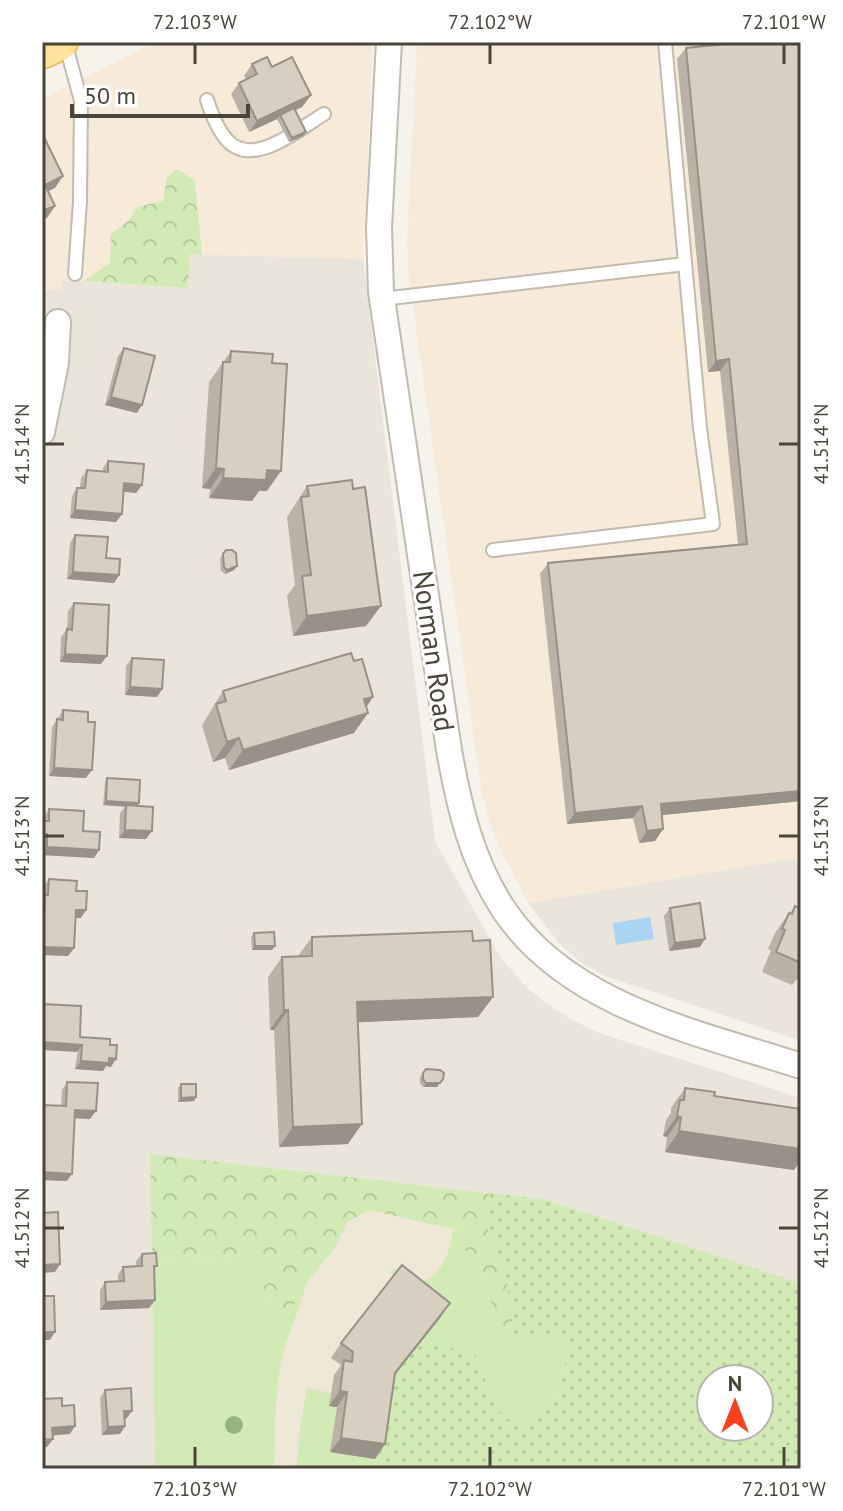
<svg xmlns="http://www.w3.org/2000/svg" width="843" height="1511" font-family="'PT Sans',sans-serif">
	<defs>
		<pattern id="forest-crowns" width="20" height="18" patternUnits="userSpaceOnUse" patternTransform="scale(2)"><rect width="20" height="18" fill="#d2eab5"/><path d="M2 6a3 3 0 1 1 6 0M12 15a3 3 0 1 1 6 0" fill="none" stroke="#b6ca9c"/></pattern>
		<pattern id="park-dots" width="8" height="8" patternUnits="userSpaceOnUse" patternTransform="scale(2)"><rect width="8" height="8" fill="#d2eab5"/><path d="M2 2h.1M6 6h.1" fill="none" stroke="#b6ca9c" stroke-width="1.8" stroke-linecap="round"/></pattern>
	</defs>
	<rect width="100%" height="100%" fill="#f6f3ec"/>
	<!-- residential -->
	<g fill="#eae5da">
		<path d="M190,254L363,259L435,841L501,958L526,987L546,1003L574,1021L602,1034L801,1098V1284L657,1238L152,1260L155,1469H42V292L54,289L62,280L188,288Z"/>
		<path d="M801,857V1041L605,976L580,962L559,943L528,903Z"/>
	</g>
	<!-- commercial -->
	<g fill="#f7ead8">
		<path d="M156,42H373L363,259L191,254L188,288L62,280L61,290H42V99Z"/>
		<path d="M417,42H801V857L528,903L502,852L489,821L481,788L409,279L407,242Z"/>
	</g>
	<!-- education -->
	<path fill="#efe8d6" d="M150,1154L489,1193L514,1336L496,1409L375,1459L373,1469H155Z"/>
	<!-- grass -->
	<g fill="#d2eab5">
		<path d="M453,1230L460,1231C465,1249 473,1262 481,1279C492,1301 495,1316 513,1335L567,1334V1354L557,1401L521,1429L496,1409L474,1352L421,1342L440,1318L392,1280L391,1269L406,1267L423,1281C444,1274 450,1249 453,1230Z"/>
		<path d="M258,1257L265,1296L290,1312L306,1283C300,1310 287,1334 281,1362C274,1396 276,1434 274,1469H155L152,1260Z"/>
		<path d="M307,1388L331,1393L329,1406L337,1407L331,1452L375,1459L373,1469H297L299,1436Z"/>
	</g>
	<!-- forest -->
	<g fill="url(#forest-crowns)" fill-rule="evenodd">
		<path d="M177,169L195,181L202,255L190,254L188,288L83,281L110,263L111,234L129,220L137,207L163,201L167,178Z"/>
		<path d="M150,1154L546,1200L801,1284V1469H373L421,1342L474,1352L496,1409L521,1429L557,1401L567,1354V1335L514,1337L498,1320L482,1280L465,1250L460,1231L370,1210L347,1222L335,1248L306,1283L290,1312L265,1296L257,1257L152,1260ZM711,1379H759V1427H711Z"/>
	</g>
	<!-- park -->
	<path fill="url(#park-dots)" fill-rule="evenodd" d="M489,1193L546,1200L801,1284V1469H373L385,1387L421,1342L474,1352L496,1409L520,1429L557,1401L567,1354V1335L514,1337L506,1275L488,1231ZM711,1379H759V1427H711Z"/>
	<!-- water -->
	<path fill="#a9d4f2" d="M650,917L654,939L616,945L613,923Z"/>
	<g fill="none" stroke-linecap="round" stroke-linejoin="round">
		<defs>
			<g id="lane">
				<path d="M65,42L81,101L80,201L75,274"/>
				<path d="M207,100C212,114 217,129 227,140C252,169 299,129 324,114"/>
				<path d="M382,299L685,264"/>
				<path d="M493,550L713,524L700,428L665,42"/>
			</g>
			<g id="street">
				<path d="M389,42L379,227L381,292L449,750C459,807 472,862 504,910C568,1006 699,1033 801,1066"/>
				<path d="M42,432L56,363L58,322"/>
			</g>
			<path id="primary" d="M42,50L59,42"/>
		</defs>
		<!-- lane casing -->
		<use href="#lane" stroke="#c2bbae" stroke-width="16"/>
		<!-- street casing -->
		<use href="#street" stroke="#c2bbae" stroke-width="28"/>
		<!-- primary casing -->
		<use href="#primary" stroke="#e6c16a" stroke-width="40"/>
		<!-- lane -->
		<use href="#lane" stroke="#fff" stroke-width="12"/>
		<!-- street -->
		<use href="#street" stroke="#fff" stroke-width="24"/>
		<!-- primary -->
		<use href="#primary" stroke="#ffe39c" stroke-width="36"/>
	</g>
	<!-- trees -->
	<circle fill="#97b381" cx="234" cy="1425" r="9"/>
	<!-- wall -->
	<g fill="#bab2a6">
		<path d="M714,42H801V801L662,815L663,829L655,841L639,843L633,818L567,824L540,574L548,563L738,544L720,371L708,372L677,59L686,48L715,45Z"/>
		<path d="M252,64L272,67L311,95L302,107L295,110L303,136L289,142L277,119L249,132L231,94L239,83L246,79L244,76Z"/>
		<path d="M124,348L137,413L105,405L118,356Z"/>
		<path d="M231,351L267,491H259L252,501L209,498L210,489L202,488L209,382Z"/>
		<path d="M108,461L142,485L136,493L124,492L122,514L116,522L70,518L72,496L77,488H80L81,478L87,470L103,471V468Z"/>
		<path d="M307,486L366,626L293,636L287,596L295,585L287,517Z"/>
		<path d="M75,535L106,558L119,575L114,583L67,579L70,543Z"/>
		<path d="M226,550L237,566L234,570L225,574L221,571L220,558Z"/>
		<path d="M74,603L101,664L60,662L61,637L67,629L68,611Z"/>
		<path d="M132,658L162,689L157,697L125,695L126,666Z"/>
		<path d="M223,691L366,707L354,733L229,770L225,758L213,762L202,725Z"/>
		<path d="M63,710L86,778L49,776L52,727Z"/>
		<path d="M107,778L139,803L137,806L146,839L119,838L120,813L125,807L103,805L105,782Z"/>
		<path d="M49,809L83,831L99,850L94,858L42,855V822L44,817Z"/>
		<path d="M49,879L76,891L81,918H75L74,948L68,956L42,955V899L43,887Z"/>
		<path d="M795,906L801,909V981L797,979L792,985L762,972L771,950L768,949L775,933L789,913H790Z"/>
		<path d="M670,908L700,947L669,951L664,916Z"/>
		<path d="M254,933L272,950H252L251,937Z"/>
		<path d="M312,937L473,941L493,997L478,1017L358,1022L348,1144L279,1147L274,1030H270L268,977L282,957L298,956Z"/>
		<path d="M80,1037L111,1067L106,1066L103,1071L75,1069Z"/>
		<path d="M423,1073L443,1079L437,1087H423L420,1083V1077Z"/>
		<path d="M67,1082L90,1119L75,1118L67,1181L42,1180V1105L61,1106L62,1090Z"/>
		<path d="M181,1084L196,1097L194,1101L178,1102V1088Z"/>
		<path d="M685,1088L714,1096L794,1170L665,1152L667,1137L663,1136L666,1120L671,1113V1108Z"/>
		<path d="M142,1254L157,1266L154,1271L155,1300L149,1308L100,1310V1290L105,1282H118V1275L123,1267H136V1261Z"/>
		<path d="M440,1318L395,1375L385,1444L375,1459L330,1452L337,1407L329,1406L334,1375L341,1365L331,1358L341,1343Z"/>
		<path d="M105,1390L132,1411L125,1419V1426L120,1434L102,1435L100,1398Z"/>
	</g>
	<!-- shaded-wall -->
	<g fill="#979187">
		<path d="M311,95L302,107L281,117L280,115L277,119L249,132L257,121Z"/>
		<path d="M306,132L303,136L289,142L292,138Z"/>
		<path d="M63,176L55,188L42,194L45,185Z"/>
		<path d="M55,206L47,218L42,219V211Z"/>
		<path d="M729,359L720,371L708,372L716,361Z"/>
		<path d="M111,397L142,405L137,413L105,405Z"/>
		<path d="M216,468L224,469L210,489L202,488Z"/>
		<path d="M267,470L281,471L267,491H259L252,501L209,498L223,478Z"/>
		<path d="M124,483L142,485L136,493L119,491Z"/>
		<path d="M75,510L122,514L116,522L70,518Z"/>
		<path d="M237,566L234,570L225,574L227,570Z"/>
		<path d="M73,572L119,575L114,583L67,579Z"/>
		<path d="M381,606L366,626L293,636L307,616Z"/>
		<path d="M65,654L107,656L101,664L60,662Z"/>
		<path d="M130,687L162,689L157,697L125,695Z"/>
		<path d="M373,697L361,715L368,713L354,733L229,770L243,750L364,699Z"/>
		<path d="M239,738L225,758L213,762L227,742Z"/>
		<path d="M54,768L92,770L86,778L49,776Z"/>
		<path d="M801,791V801L653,816L661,804Z"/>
		<path d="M106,801L139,803L136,807L103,805Z"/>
		<path d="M642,806L633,818L567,824L575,813Z"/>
		<path d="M663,829L655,841L639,843L647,831Z"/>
		<path d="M125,830L152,831L146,839L119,838Z"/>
		<path d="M47,847L99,850L94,858L42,855Z"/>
		<path d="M76,910H86L81,918H70Z"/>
		<path d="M705,939L700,947L669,951L675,943Z"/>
		<path d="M255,946H275L272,950H252Z"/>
		<path d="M42,947L74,948L68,956L42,955Z"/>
		<path d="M493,997L478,1017L343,1023L357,1002Z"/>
		<path d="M284,1010H288L274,1030H270Z"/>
		<path d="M42,1042L82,1045L77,1052L42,1050Z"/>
		<path d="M109,1058L116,1059L111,1067L106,1066L103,1071L75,1069L81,1061Z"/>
		<path d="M443,1079L437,1087H423L426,1083Z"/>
		<path d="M196,1097L194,1101L178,1102L181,1098Z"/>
		<path d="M75,1110L96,1111L90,1119L70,1118Z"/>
		<path d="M677,1116L681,1117L667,1137L663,1136Z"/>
		<path d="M362,1124L348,1144L279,1147L293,1127Z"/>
		<path d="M679,1131L801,1149V1160L794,1170L665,1152Z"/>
		<path d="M42,1172L72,1174L67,1181L42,1180Z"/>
		<path d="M60,1264L55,1272L42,1273V1265Z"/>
		<path d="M155,1300L149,1308L100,1310L106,1302Z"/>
		<path d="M450,1303L440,1318L385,1387L395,1373Z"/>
		<path d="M42,1332H55L50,1340H42Z"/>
		<path d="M340,1391L347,1392L337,1407L329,1406Z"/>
		<path d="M124,1411H132L126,1419H119Z"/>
		<path d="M75,1426L70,1434L46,1436L52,1428Z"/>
		<path d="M125,1426L120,1434L102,1435L108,1427Z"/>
		<path d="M341,1438L385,1444L375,1459L330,1452Z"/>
		<path d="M53,1439L47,1447L42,1448V1440Z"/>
	</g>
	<!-- building -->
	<g fill="#d8cfc1" stroke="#979187" stroke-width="2">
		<path d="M724,42H801V791L661,804L663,829L647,831L642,806L575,813L548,563L747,544L729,359L716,361L686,48L724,44Z"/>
		<path d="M267,57L272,67L292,57L311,95L257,121L239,83L257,74L252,64Z"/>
		<path d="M294,108L306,132L292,138L280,115Z"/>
		<path d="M42,133L63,176L45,185L55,206L42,211Z"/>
		<path d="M124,348L155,356L142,405L111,397Z"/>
		<path d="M231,351L273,354L272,363L287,364L281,471L267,470L266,480L223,478L224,469L216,468L223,362H230Z"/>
		<path d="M108,461L144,464L142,485L124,483L122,514L75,510L77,488H85L87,470L108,472Z"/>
		<path d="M352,480L353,489L365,487L381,606L307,616L302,576L311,575L301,497L309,496L307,486Z"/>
		<path d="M75,535L108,537L106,558L120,559L119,575L73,572Z"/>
		<path d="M226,550H232L236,553L237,566L227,570L224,567L223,554Z"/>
		<path d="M74,603L109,605L107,656L65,654L67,629L72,630Z"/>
		<path d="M351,653L354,661L362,659L373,697L364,699L368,713L243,750L239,738L227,742L216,704L226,701L223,691Z"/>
		<path d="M132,658L164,660L162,689L130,687Z"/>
		<path d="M63,710L88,712V722H95L92,770L54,768L57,719L63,720Z"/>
		<path d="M107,778L140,780L139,803L106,801Z"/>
		<path d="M126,805L153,807L152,831L125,830Z"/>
		<path d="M49,809L84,811L83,831L100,832L99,850L47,847V834H42L43,821H49Z"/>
		<path d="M49,879L77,881L76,891H87L86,910H76L74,948L42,947L45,895H48Z"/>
		<path d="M700,903L705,939L675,943L670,908Z"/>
		<path d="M795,906L801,909V963L776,952L785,930L782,929L789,913L792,914Z"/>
		<path d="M472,931L473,941L490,940L493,997L357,1002L362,1124L293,1127L288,1010H284L282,957L312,956V937Z"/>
		<path d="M274,932L275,946H255L254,933Z"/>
		<path d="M42,1004L81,1006L80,1037L110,1039V1045H117L116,1059L109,1058V1063L81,1061L82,1045L42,1042Z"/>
		<path d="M426,1069L440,1070L444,1073L443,1079L440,1083H426L423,1079V1073Z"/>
		<path d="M67,1082L98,1083L96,1111L75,1110L72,1174L42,1172V1105L66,1106Z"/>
		<path d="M181,1084H196V1097L181,1098Z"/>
		<path d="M685,1088L715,1092L714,1096L801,1109V1149L679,1131L681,1117L677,1116L680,1100H684Z"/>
		<path d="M58,1212L60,1264L42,1265V1213Z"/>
		<path d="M156,1253L157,1266H154L155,1300L106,1302L105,1282L124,1281L123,1267L142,1266V1254Z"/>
		<path d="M402,1265L450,1303L395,1373L385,1444L341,1438L347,1392L340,1391L344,1360L352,1362L353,1352L341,1343Z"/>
		<path d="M42,1296H54L55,1332H42Z"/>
		<path d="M131,1388L132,1411H124L125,1426L108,1427L105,1390Z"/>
		<path d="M62,1398V1406L74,1405L75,1426L52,1428L53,1439L42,1440V1399Z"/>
	</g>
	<!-- ticks -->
	<path fill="none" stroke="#4b4439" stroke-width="3" d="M195,44V64M490,44V64M784,44V64M44,444H64M779,444H799M44,836H64M779,836H799M44,1228H64M779,1228H799M195,1447V1467M490,1447V1467M784,1447V1467"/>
	<g text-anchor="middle" stroke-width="6" stroke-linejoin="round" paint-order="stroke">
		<!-- street labels -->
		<g font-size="28" fill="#4b4439" stroke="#fff">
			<text transform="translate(434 651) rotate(82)" y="10">Norman Road</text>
		</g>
	</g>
	<!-- border -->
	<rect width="843" height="1511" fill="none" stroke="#ffffff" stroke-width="88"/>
	<!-- north arrow -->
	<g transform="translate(735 1403)"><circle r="38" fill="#ffffff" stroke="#b7b4b0" stroke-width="2"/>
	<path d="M0-6L14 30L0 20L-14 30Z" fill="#fc3f1d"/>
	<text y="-12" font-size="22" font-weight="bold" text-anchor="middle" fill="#4b4439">N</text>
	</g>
	<!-- scale -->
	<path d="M72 104v12h176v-12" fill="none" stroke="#4b4439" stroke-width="4"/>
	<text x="84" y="104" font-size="24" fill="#4b4439" stroke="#ffffff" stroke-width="6" paint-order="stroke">50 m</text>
	<rect x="44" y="44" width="755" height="1423" fill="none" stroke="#4b4439" stroke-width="3"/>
	<g font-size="20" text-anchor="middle" fill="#4b4439">
		<text x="195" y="29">72.103°W</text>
		<text x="490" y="29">72.102°W</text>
		<text x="784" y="29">72.101°W</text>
		<text transform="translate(22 444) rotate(-90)" y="7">41.514°N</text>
		<text transform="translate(821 444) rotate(-90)" y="7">41.514°N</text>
		<text transform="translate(22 836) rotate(-90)" y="7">41.513°N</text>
		<text transform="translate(821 836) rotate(-90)" y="7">41.513°N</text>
		<text transform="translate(22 1228) rotate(-90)" y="7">41.512°N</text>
		<text transform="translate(821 1228) rotate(-90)" y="7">41.512°N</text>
		<text x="195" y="1496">72.103°W</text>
		<text x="490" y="1496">72.102°W</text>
		<text x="784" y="1496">72.101°W</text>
	</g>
</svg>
